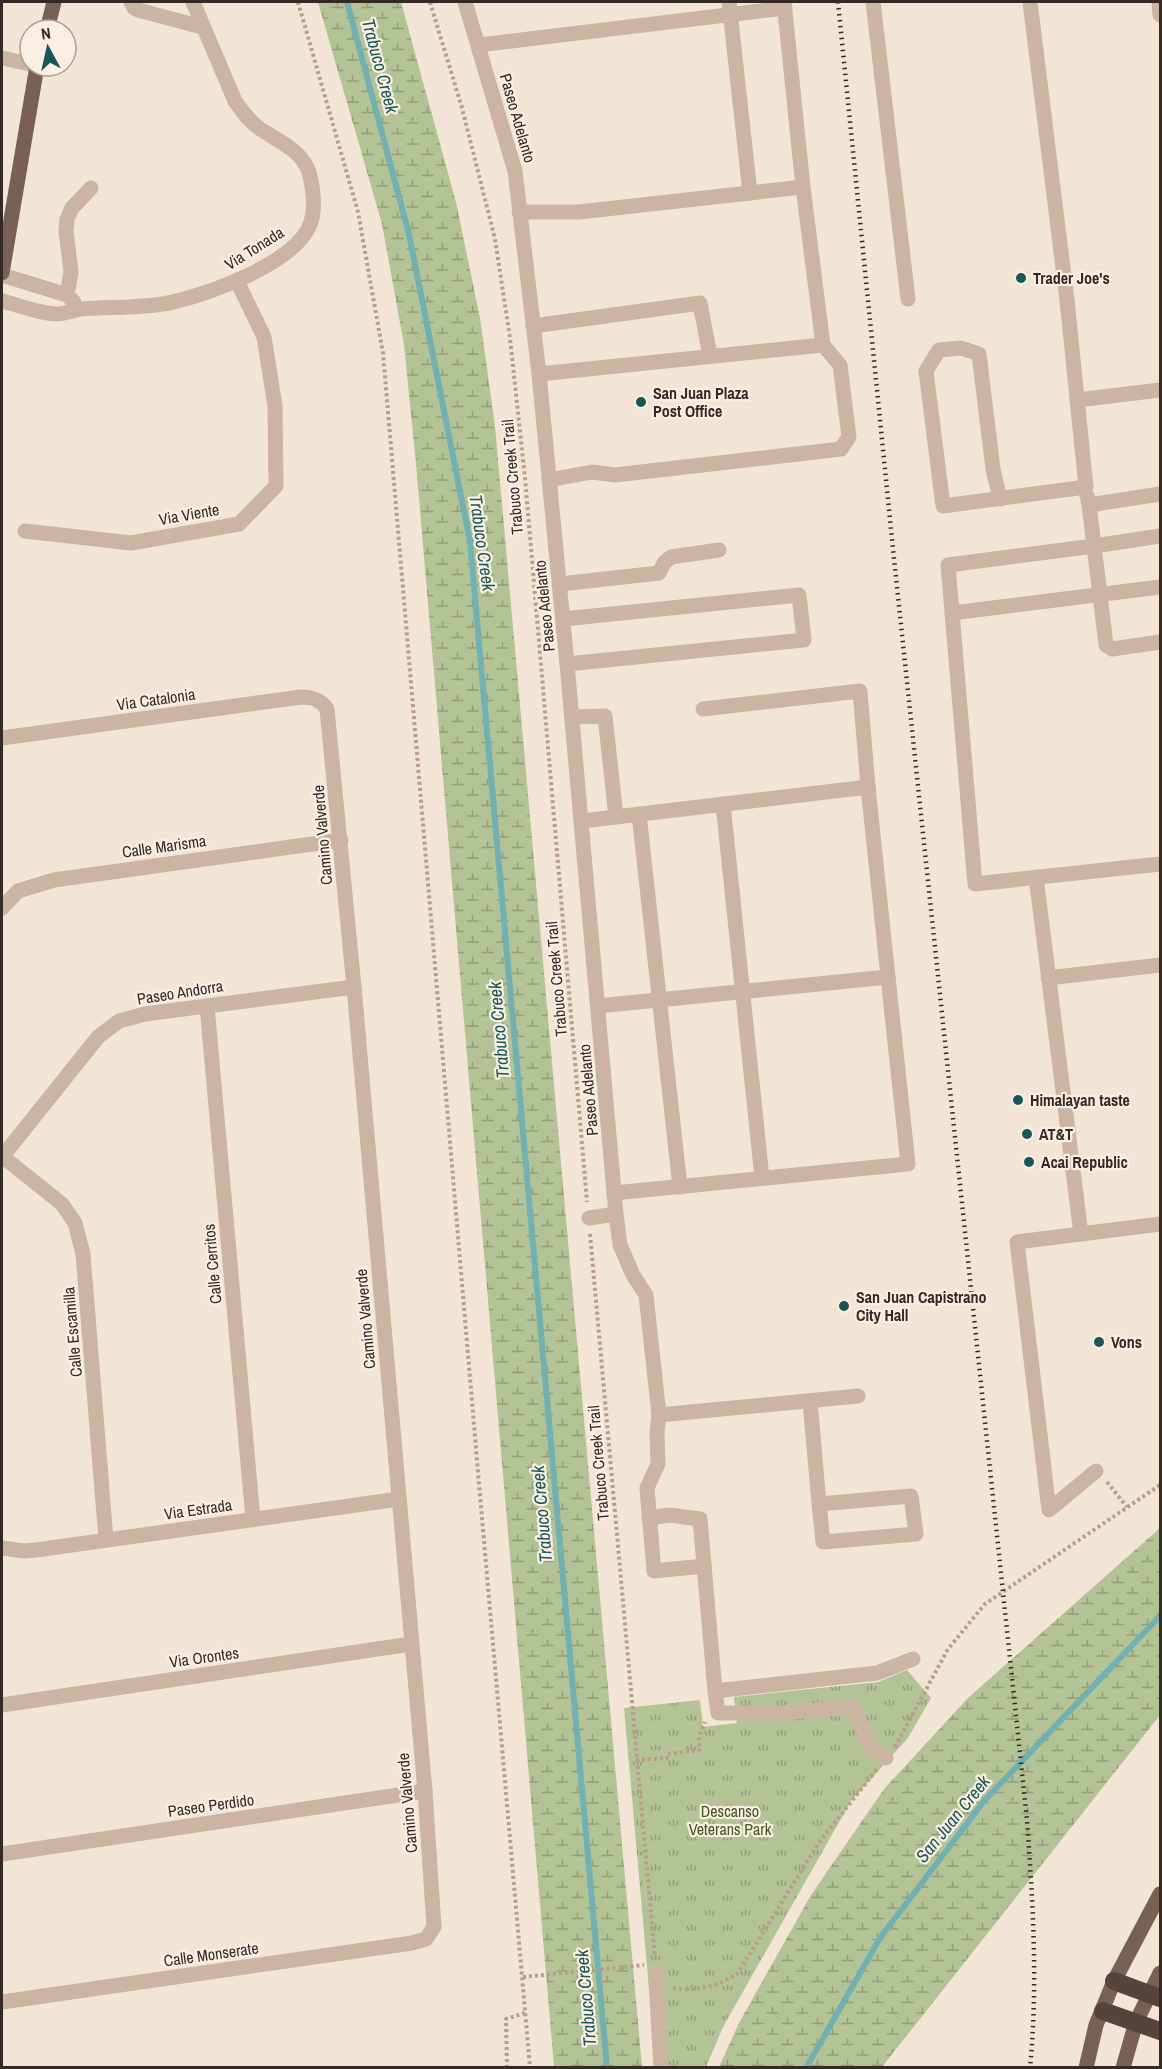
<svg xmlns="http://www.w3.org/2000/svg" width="1162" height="2069" font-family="'Archivo Narrow',sans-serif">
	<defs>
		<pattern id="grass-tufts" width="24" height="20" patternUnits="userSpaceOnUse" patternTransform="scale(1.5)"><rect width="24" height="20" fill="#b4c395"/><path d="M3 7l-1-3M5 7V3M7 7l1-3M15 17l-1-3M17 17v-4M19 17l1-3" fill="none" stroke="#939e79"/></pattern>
		<pattern id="wetland-marsh" width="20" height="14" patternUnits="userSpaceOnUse" patternTransform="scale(1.5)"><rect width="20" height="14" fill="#b4c395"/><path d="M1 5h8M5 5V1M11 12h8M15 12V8" fill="none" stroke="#939e79"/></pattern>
	</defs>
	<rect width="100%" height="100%" fill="#f3e5d6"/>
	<!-- grass -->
	<path fill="url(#grass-tufts)" d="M907,1670L931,1698L908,1738L851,1801L723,2027L706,2067H656L624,1708L700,1700L703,1727L737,1723L734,1697L878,1682Z"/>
	<!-- wetland -->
	<g fill="url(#wetland-marsh)">
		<path d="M318,2H401L456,202L480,318L495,426L642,2067H554L416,464L404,345L382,224Z"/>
		<path d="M1160,1528V1715L882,2067H719L739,2023L811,1895L884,1789L968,1698Z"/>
	</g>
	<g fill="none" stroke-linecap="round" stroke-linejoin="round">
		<!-- stream -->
		<g stroke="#73b0b2" stroke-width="6">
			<path d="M347,2L409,234L470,542L607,2068"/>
			<path d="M806,2068L880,1938L984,1801L1160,1616"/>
		</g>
		<!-- path -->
		<g stroke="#b79d8b" stroke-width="4" stroke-dasharray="3 3" stroke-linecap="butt">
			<path d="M298,2L358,212L383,353L478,1472L530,2068"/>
			<path d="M430,2L462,108L495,239L510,338L525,478L587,1202"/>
			<path d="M590,1234L655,1958"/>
			<path d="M1107,1482L1127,1507"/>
			<path d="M895,1747L948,1649L985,1604L1160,1485"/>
			<path d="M636,1760L667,1758V1754L700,1750L699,1737L705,1722"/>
			<path d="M523,1977L644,1965"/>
			<path d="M673,1988C696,1992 719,1986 738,1973L818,1844L877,1769"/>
			<path d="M507,2068L506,2019L525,2013"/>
		</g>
		<!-- minor -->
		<g stroke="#cbb4a1" stroke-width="15">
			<path d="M131,2L134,8L138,10L202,27"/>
			<path d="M465,2L515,171L539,374L567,664L616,1214L620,1245L633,1275L646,1295L659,1415L657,1432L658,1464L647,1488L654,1571L704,1566"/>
			<path d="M729,2L750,193"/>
			<path d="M873,2L908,299"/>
			<path d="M1159,2L1160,15"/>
			<path d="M479,45L785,8"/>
			<path d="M2,58L30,64"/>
			<path d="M519,212H579L803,187"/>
			<path d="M2,275L67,295L74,302"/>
			<path d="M67,295L71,272L66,231L67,219L72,208L91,188"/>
			<path d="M2,301C19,305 37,313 55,314C63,315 73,310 81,309C109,307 136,308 163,304C203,297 298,263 311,222C316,206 313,188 309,172C301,149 277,141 259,128C249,121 242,111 235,101L193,2"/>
			<path d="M533,326L700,303L710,356"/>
			<path d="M539,374L823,345"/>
			<path d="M1077,400L1160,390"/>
			<path d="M549,480L592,472L615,475L841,449L849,437L840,365L823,345L803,187L784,2"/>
			<path d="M1087,496L1089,505L1160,494"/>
			<path d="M1000,499L993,469L979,354L961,348L939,350L926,371L943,506L1086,487L1067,300L1030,2"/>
			<path d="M1089,505L1094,546L1160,536"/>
			<path d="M25,531L131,543L239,524L276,486L275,406L264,337L237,281"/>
			<path d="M560,584L659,573L664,563L671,557L719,550"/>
			<path d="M952,613L1160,587"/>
			<path d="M563,619L799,595L804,640L567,664"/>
			<path d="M1160,642L1112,649L1106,645L1094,546L948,565L975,884L1160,864"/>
			<path d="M703,709L860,691L868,787"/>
			<path d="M572,717L605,716L616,817"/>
			<path d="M2,738L301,697C313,697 321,700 327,709L354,987L425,1791L434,1927L426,1939L412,1943L2,2002"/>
			<path d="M723,804L762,1178"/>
			<path d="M639,814L680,1187"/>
			<path d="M582,821L868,787L888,977"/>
			<path d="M1036,877L1081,1234"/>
			<path d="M2,908L18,891L54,880L341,840"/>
			<path d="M1048,978L1160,965"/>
			<path d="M207,1006L253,1519"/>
			<path d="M598,1006L888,977L908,1164L614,1193"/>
			<path d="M2,1156L62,1204L75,1223L83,1254L106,1540"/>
			<path d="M2,1157L98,1037L119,1021L145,1014L354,987"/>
			<path d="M589,1218L616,1214"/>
			<path d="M810,1401L819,1504L911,1496L916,1534L823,1542L819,1504"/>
			<path d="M659,1415L858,1396"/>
			<path d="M1096,1471L1049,1510L1017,1242L1160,1224"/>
			<path d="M649,1518L669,1515L700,1519L715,1691L877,1673L913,1659"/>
			<path d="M2,1548L24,1551L36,1550L399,1499"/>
			<path d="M715,1691L718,1713H781L853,1707L870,1747L886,1758"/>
			<path d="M2,1705L411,1644"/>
			<path d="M2,1854L425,1791"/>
			<path d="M657,1972L656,1981L661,2068"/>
		</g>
		<!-- major -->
		<g stroke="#796054" stroke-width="15">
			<path d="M47,30L54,2"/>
			<path d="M2,273L37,66"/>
			<path d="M1086,2068L1096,2025L1114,1981L1160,1894"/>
			<path d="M1123,2068L1136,2022L1160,1973"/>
		</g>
		<!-- highway -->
		<g stroke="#57433b" stroke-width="18">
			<path d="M1114,1981L1160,1998"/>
			<path d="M1103,2011L1160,2031"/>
		</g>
		<!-- rail -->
		<path stroke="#352925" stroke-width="4.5" stroke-dasharray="1.5 4.5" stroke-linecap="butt" d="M838,2L893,549L1027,1820C1033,1903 1038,1985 1030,2068"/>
	</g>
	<!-- markers -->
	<g fill="#175659" stroke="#faefe2" stroke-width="2">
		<circle cx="1021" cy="278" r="6"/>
		<circle cx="641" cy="402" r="6"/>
		<circle cx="1018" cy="1100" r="6"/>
		<circle cx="1027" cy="1134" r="6"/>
		<circle cx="1029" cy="1162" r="6"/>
		<circle cx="844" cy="1306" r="6"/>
		<circle cx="1099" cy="1342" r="6"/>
	</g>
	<g text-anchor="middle" stroke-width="4.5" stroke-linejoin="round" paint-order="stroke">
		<!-- street labels -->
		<g font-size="16" fill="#352925" stroke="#faefe2">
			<text transform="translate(518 118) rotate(74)" y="6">Paseo Adelanto</text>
			<text transform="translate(254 248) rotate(-32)" y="6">Via Tonada</text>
			<text transform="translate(512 477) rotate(-95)" y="6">Trabuco Creek Trail</text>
			<text transform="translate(189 514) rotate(-10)" y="6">Via Viente</text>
			<text transform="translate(544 606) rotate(-96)" y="6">Paseo Adelanto</text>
			<text transform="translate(156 699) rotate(-8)" y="6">Via Catalonia</text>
			<text transform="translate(322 835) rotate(-95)" y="6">Camino Valverde</text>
			<text transform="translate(164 846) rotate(-8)" y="6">Calle Marisma</text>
			<text transform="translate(556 979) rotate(-95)" y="6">Trabuco Creek Trail</text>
			<text transform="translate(180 992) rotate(-9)" y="6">Paseo Andorra</text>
			<text transform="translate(588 1090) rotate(-95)" y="6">Paseo Adelanto</text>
			<text transform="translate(212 1264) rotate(-95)" y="6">Calle Cerritos</text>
			<text transform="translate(365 1319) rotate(-95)" y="6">Camino Valverde</text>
			<text transform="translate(72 1332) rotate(-95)" y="6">Calle Escamilla</text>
			<text transform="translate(598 1463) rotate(-95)" y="6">Trabuco Creek Trail</text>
			<text transform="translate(198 1509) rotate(-8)" y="6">Via Estrada</text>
			<text transform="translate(204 1657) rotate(-8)" y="6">Via Orontes</text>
			<text transform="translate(407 1803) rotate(-95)" y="6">Camino Valverde</text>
			<text transform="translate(211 1805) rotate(-8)" y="6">Paseo Perdido</text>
			<text transform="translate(211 1954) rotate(-8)" y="6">Calle Monserate</text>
		</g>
		<!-- poi labels -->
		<g font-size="16" font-weight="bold" fill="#352925" stroke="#faefe2" text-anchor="start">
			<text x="1033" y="284">Trader Joe's</text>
			<text x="653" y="399">San Juan Plaza<tspan x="653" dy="18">Post Office</tspan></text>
			<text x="1030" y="1106">Himalayan taste</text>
			<text x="1039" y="1140">AT&amp;T</text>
			<text x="1041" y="1168">Acai Republic</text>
			<text x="856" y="1303">San Juan Capistrano<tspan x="856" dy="18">City Hall</tspan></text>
			<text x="1111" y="1348">Vons</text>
		</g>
		<!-- park labels -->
		<g font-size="16" fill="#455526" stroke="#faefe2">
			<text x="730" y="1817">Descanso<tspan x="730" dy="18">Veterans Park</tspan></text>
		</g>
		<!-- water labels -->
		<g font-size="18" font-style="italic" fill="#175659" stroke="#faefe2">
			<text transform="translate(380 66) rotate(75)" y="6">Trabuco Creek</text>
			<text transform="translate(482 543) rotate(82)" y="6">Trabuco Creek</text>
			<text transform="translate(499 1030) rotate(-95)" y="6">Trabuco Creek</text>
			<text transform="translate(542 1514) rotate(-95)" y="6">Trabuco Creek</text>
			<text transform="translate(953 1819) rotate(-51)" y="6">San Juan Creek</text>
			<text transform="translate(586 1998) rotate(-95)" y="6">Trabuco Creek</text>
		</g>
	</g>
	<!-- border -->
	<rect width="1162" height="2069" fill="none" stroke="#352925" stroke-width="6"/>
	<!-- north arrow -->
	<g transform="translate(48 48) rotate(352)"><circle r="28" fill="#faefe2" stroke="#aba096" stroke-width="1.5"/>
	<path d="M0-4.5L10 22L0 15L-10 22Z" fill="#175659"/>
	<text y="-9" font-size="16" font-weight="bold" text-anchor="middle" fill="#352925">N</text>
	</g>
</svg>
